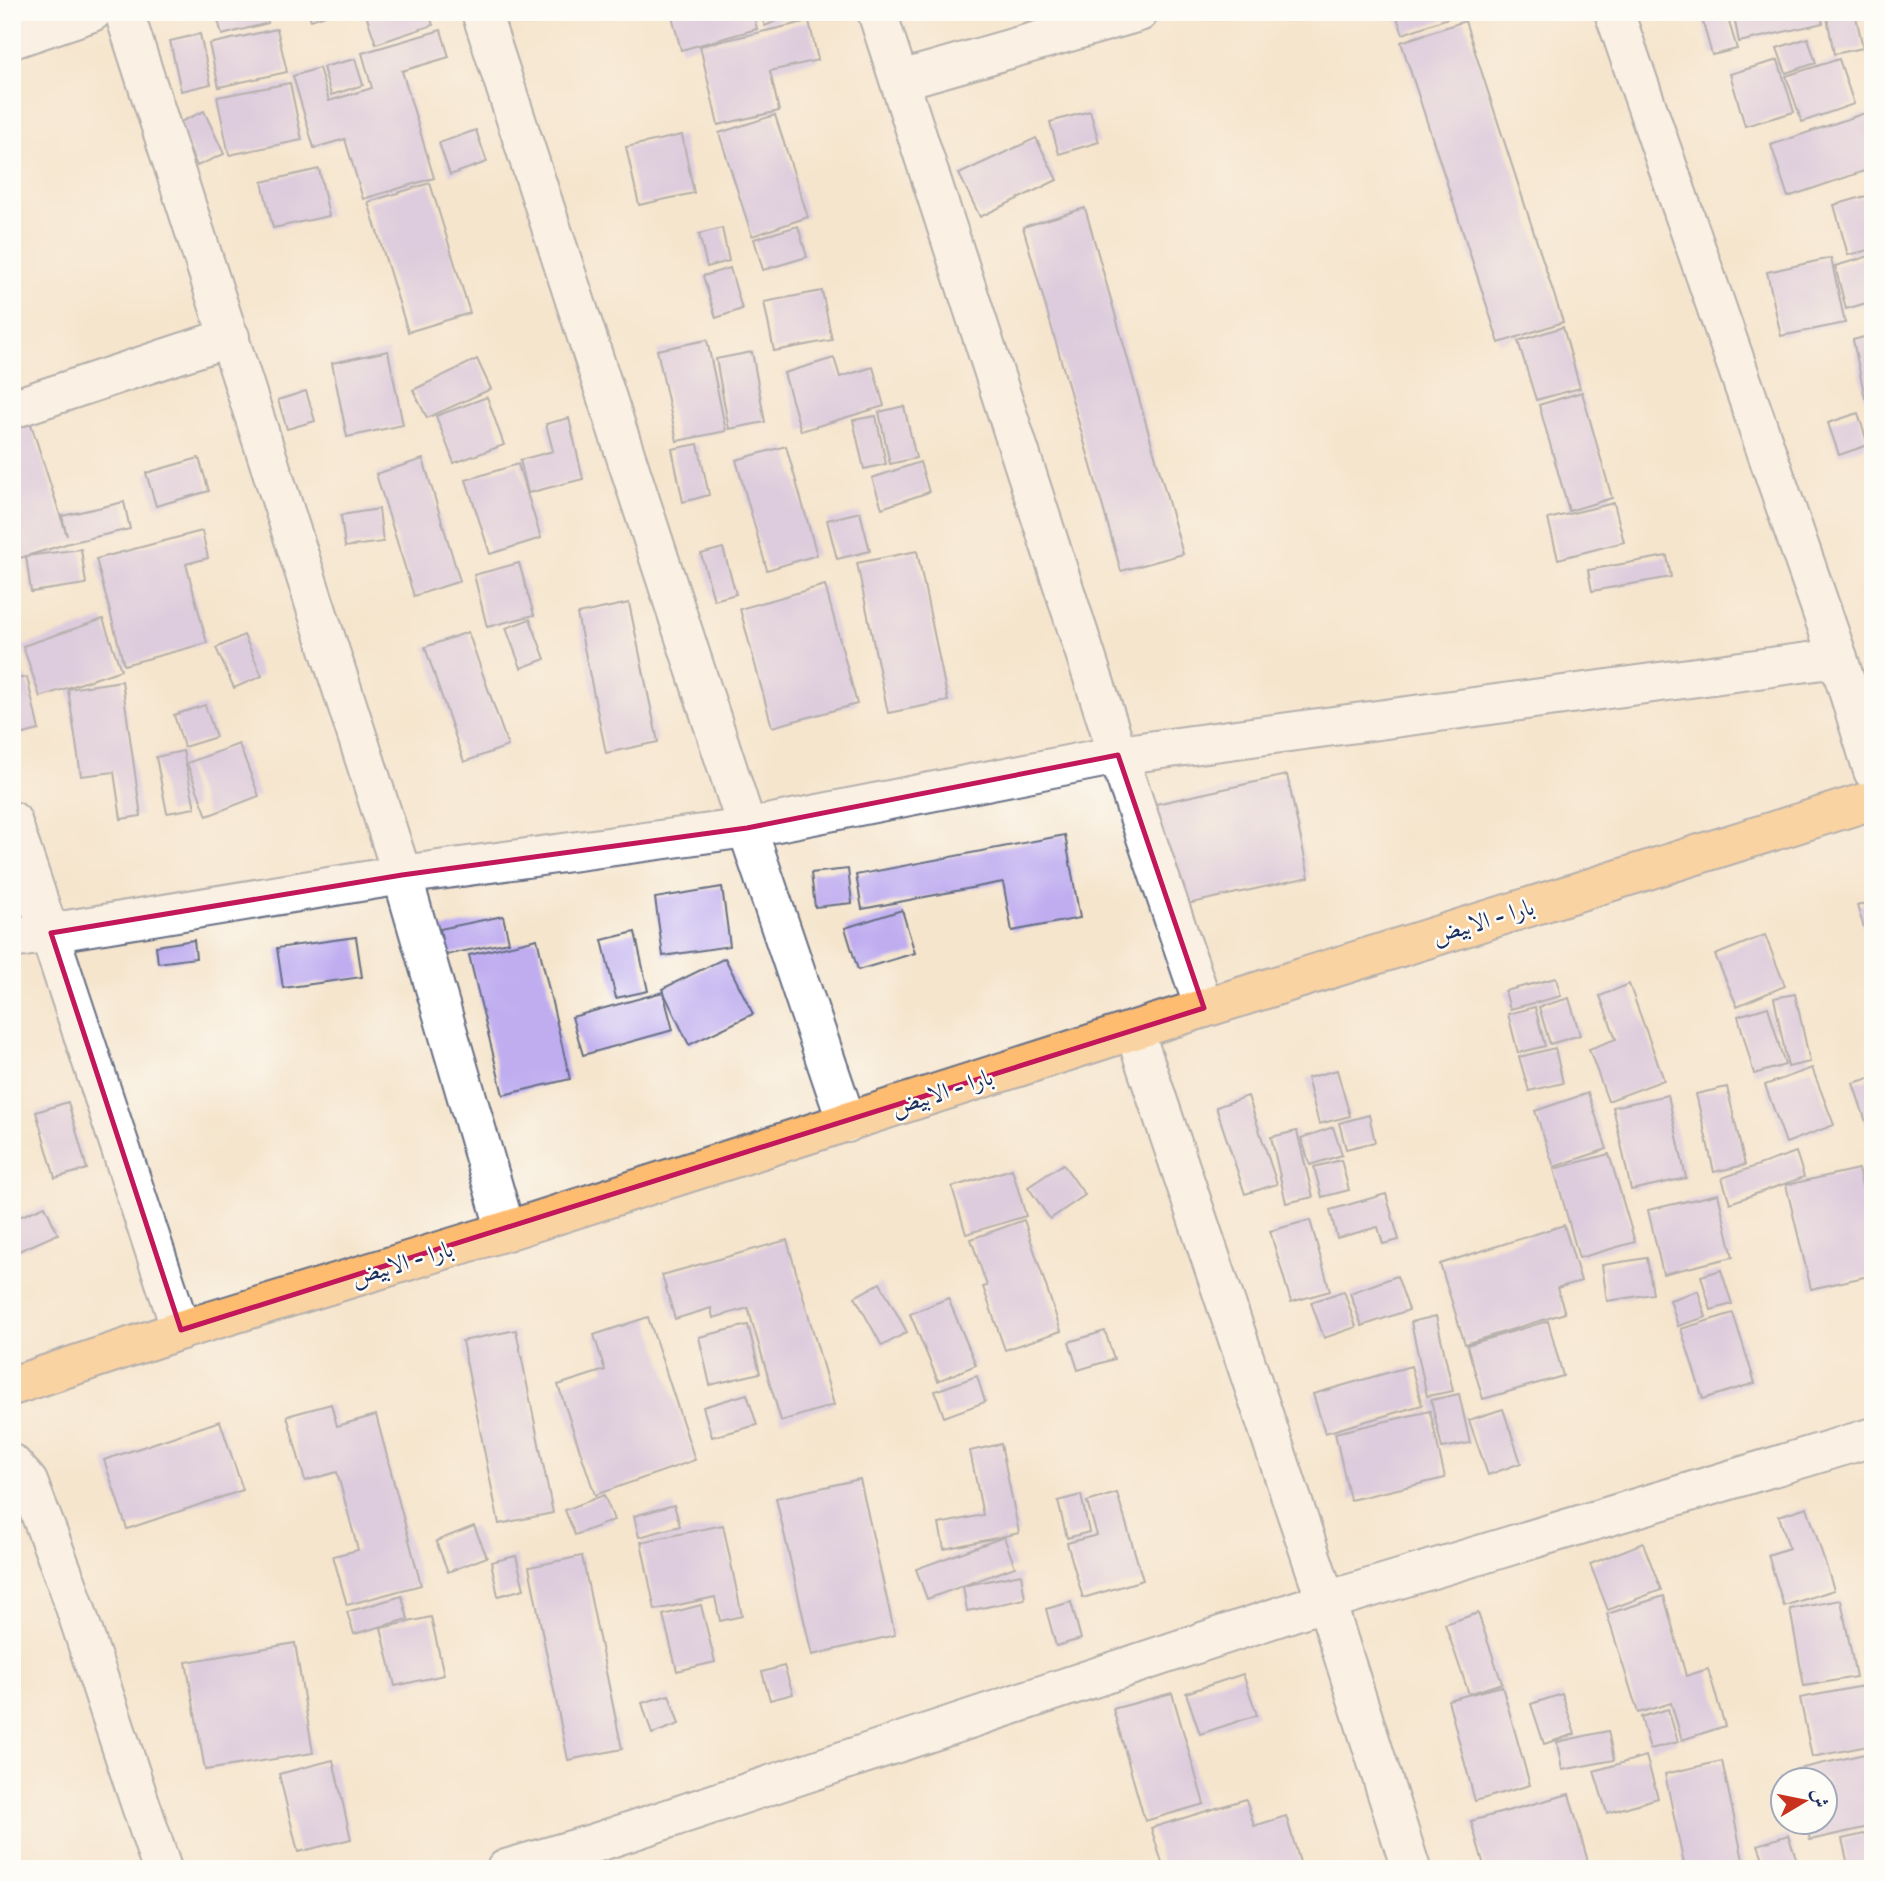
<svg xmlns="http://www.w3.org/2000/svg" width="1885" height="1881" font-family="'IM FELL English',Amiri,serif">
	<rect width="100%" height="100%" fill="#fdfcf7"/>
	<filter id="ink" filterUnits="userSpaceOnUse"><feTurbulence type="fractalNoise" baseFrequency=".0143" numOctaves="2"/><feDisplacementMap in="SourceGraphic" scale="14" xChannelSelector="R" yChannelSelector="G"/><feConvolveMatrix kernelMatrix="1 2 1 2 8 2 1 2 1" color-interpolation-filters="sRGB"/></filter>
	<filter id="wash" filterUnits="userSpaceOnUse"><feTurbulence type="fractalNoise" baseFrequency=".00686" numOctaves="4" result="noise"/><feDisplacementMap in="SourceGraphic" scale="28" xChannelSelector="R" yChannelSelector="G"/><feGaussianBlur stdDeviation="1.57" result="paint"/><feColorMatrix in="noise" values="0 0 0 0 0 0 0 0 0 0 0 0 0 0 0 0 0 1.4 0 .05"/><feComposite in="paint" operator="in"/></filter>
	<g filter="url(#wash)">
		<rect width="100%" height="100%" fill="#f5e5cd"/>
		<g id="blocks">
			<!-- building -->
			<g fill="#bfadf0">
				<path d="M216,12H265L268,23L222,35Z"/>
				<path d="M308,12H331V13L311,20Z"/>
				<path d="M365,12H428L433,25L376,44Z"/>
				<path d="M671,12H753L757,29L681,50Z"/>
				<path d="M759,12H797L765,26Z"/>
				<path d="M1395,12H1462V13L1403,34Z"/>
				<path d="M1700,12H1726L1737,49L1712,55Z"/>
				<path d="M1733,12H1821L1823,23L1739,42Z"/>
				<path d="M1826,12H1855L1863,48L1834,54Z"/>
				<path d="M809,21L818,60L770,71L779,111L718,125L700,46Z"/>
				<path d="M1465,21L1563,322L1499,343L1401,42Z"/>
				<path d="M277,29L287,72L219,87L209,44Z"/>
				<path d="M441,30L449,57L402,71L434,178L363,199L345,139L314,148L293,76L319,68L329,101L372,88L362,53Z"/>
				<path d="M200,34L211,84L181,91L170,41Z"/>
				<path d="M1808,38L1816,63L1786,73L1777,48Z"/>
				<path d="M355,59L363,85L331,95L323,67Z"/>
				<path d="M1839,59L1854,104L1802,122L1786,76Z"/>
				<path d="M1778,60L1794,112L1745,126L1730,74Z"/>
				<path d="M290,83L302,140L229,155L217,97Z"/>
				<path d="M204,111L224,154L197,166L178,123Z"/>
				<path d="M1090,111L1099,142L1059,154L1050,122Z"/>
				<path d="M1865,113L1873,136V168L1788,197L1771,145Z"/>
				<path d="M775,115L808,217L752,236L719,133Z"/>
				<path d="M476,130L487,162L450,175L439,143Z"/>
				<path d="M682,135L694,193L639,205L626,147Z"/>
				<path d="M1036,138L1057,180L980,217L959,174Z"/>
				<path d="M319,169L329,216L273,228L262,182Z"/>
				<path d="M430,183L470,313L408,332L368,202Z"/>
				<path d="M1873,194V249L1848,255L1834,205Z"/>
				<path d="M1085,208L1183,554L1121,571L1023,227Z"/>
				<path d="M798,226L807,257L763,270L754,239Z"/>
				<path d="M722,228L729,261L707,267L699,234Z"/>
				<path d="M1873,255V301L1846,309L1835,266Z"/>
				<path d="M1831,258L1845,323L1781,336L1767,272Z"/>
				<path d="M730,268L742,309L716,318L703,276Z"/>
				<path d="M822,291L832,340L774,351L764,302Z"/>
				<path d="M1563,327L1580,388L1536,400L1518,341Z"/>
				<path d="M1871,335L1873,396L1865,398L1853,340Z"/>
				<path d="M707,340L726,431L677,441L657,350Z"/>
				<path d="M388,351L403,425L347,437L332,363Z"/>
				<path d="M752,352L765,422L729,429L716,359Z"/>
				<path d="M834,358L840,377L873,367L884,406L801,431L784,373Z"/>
				<path d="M477,359L491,389L427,418L413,390Z"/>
				<path d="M306,391L315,421L287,429L278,400Z"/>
				<path d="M1582,392L1612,498L1569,511L1539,405Z"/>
				<path d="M487,397L504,445L454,463L436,416Z"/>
				<path d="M904,406L916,458L890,464L879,412Z"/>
				<path d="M1858,413L1868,445L1839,455L1828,423Z"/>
				<path d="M876,416L886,464L864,469L853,420Z"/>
				<path d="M569,418L583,479L528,493L520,460L553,451L546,424Z"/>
				<path d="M31,424L67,536L62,516L124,502L130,529L69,543L20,558L12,535V430Z"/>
				<path d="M698,444L709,495L683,502L672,449Z"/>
				<path d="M786,446L817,555L767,570L736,460Z"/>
				<path d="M199,458L209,491L156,506L146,473Z"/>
				<path d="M423,459L460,581L414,596L376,474Z"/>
				<path d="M920,462L929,492L882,508L872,478Z"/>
				<path d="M518,464L541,538L490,554L466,480Z"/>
				<path d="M1614,503L1624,542L1558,559L1548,519Z"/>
				<path d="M379,509L383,542L345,547L341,515Z"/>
				<path d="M860,512L870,551L837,559L827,520Z"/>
				<path d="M202,531L208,558L186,564L207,643L124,665L96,559Z"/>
				<path d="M723,548L736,594L714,600L701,554Z"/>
				<path d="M81,549L86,584L31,592L26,556Z"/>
				<path d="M917,551L948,701L888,713L857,563Z"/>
				<path d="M1667,556L1671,577L1592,591L1588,570Z"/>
				<path d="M519,563L534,615L487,627L474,575Z"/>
				<path d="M825,585L857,704L772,727L740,609Z"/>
				<path d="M629,603L658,742L606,753L577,614Z"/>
				<path d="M103,619L121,670L40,697L23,646Z"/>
				<path d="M530,619L545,659L521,668L506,628Z"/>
				<path d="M468,632L508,746L464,762L425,647Z"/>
				<path d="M244,635L262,676L234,688L216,648Z"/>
				<path d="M27,677L39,730L12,737V680Z"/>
				<path d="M122,681L141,816L121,819L114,772L81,776L68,689Z"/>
				<path d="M205,705L216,737L184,747L174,715Z"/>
				<path d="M239,744L259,796L207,816L187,763Z"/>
				<path d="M183,751L195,808L167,813L156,757Z"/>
				<path d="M1287,775L1309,877L1169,908L1147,806Z"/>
				<path d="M1065,835L1080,918L1012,931L1003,882L862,909L856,875Z"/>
				<path d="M848,869L852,903L815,907L811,873Z"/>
				<path d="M722,887L730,946L663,956L655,898Z"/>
				<path d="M1873,901V952H1872L1857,906Z"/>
				<path d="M902,910L915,953L858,970L845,928Z"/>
				<path d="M503,916L509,942L445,955L440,929Z"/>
				<path d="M635,932L648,991L616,998L602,940Z"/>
				<path d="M1765,935L1785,986L1737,1006L1715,955Z"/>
				<path d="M356,937L362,977L283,988L277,948Z"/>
				<path d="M537,939L570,1079L503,1095L469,955Z"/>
				<path d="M194,940L196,958L158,963L156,946Z"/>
				<path d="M725,958L753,1014L689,1045L662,989Z"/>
				<path d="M1556,978L1561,996L1510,1009L1505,991Z"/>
				<path d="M1629,984L1664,1080L1608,1101L1589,1049L1616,1039L1600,996Z"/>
				<path d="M663,992L673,1030L583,1055L572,1017Z"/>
				<path d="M1795,994L1810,1062L1788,1067L1774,998Z"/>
				<path d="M1569,998L1580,1035L1550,1044L1539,1007Z"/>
				<path d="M1535,1007L1545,1046L1518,1053L1508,1014Z"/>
				<path d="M1768,1007L1785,1065L1754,1074L1738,1016Z"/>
				<path d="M1555,1048L1563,1083L1529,1091L1519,1057Z"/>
				<path d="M1812,1068L1834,1125L1786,1143L1765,1085Z"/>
				<path d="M1337,1070L1350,1116L1319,1124L1307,1078Z"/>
				<path d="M1873,1077V1124L1867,1125L1853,1083Z"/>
				<path d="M1727,1087L1745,1165L1714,1172L1696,1094Z"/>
				<path d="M1588,1093L1607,1149L1554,1167L1535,1111Z"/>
				<path d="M1668,1095L1686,1178L1631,1190L1613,1107Z"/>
				<path d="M1248,1096L1277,1184L1245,1194L1216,1107Z"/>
				<path d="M68,1102L87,1169L55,1178L36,1112Z"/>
				<path d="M1369,1115L1375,1142L1346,1149L1339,1123Z"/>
				<path d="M1333,1127L1342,1155L1310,1165L1301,1138Z"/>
				<path d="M1297,1131L1313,1197L1286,1203L1271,1137Z"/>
				<path d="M1796,1152L1804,1177L1730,1203L1722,1178Z"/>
				<path d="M1609,1154L1635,1242L1579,1258L1554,1169Z"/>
				<path d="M1341,1160L1349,1190L1322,1197L1314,1167Z"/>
				<path d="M1063,1164L1085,1195L1050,1219L1028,1187Z"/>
				<path d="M1012,1169L1026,1216L966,1234L952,1187Z"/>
				<path d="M1858,1169L1873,1231V1275L1811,1289L1786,1185Z"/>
				<path d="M1386,1194L1399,1240L1383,1244L1378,1227L1337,1238L1330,1210Z"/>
				<path d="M1718,1194L1733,1257L1663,1274L1648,1210Z"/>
				<path d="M45,1206L58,1234L12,1254V1220Z"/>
				<path d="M1024,1220L1061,1331L1005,1350L983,1287L987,1286L971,1239Z"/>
				<path d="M1310,1220L1330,1291L1291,1302L1270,1231Z"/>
				<path d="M1564,1225L1581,1281L1557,1288L1565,1313L1465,1344L1440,1264Z"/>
				<path d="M787,1240L834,1405L781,1421L748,1308L713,1318L711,1308L675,1319L662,1275Z"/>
				<path d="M1647,1258L1653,1294L1607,1301L1602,1265Z"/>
				<path d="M1721,1270L1732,1304L1711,1310L1701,1276Z"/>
				<path d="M1397,1276L1409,1310L1362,1326L1350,1293Z"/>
				<path d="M880,1283L907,1332L882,1346L855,1297Z"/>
				<path d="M1344,1291L1356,1327L1324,1338L1311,1302Z"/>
				<path d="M1698,1291L1706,1317L1678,1326L1670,1300Z"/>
				<path d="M948,1298L976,1365L938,1381L910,1314Z"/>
				<path d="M1733,1313L1755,1383L1703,1399L1681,1329Z"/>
				<path d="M1436,1316L1453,1391L1427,1396L1411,1322Z"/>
				<path d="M648,1317L695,1460L595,1495L558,1385L605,1370L594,1335Z"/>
				<path d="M1548,1321L1563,1376L1483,1399L1467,1345Z"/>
				<path d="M748,1325L760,1373L710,1385L699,1337Z"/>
				<path d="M516,1330L553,1513L499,1524L462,1341Z"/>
				<path d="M1105,1331L1114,1359L1078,1370L1069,1342Z"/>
				<path d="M1411,1366L1422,1405L1325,1433L1313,1394Z"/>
				<path d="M977,1376L985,1402L944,1417L935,1391Z"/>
				<path d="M747,1394L757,1425L712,1437L703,1407Z"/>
				<path d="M1459,1394L1470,1443L1442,1448L1431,1400Z"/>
				<path d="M331,1404L337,1426L376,1415L421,1585L347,1605L333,1556L358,1550L337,1472L305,1481L287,1416Z"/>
				<path d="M1503,1409L1521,1463L1488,1475L1469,1420Z"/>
				<path d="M1430,1411L1445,1478L1350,1500L1335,1433Z"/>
				<path d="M220,1421L243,1490L127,1529L104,1460Z"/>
				<path d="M1001,1444L1019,1533L944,1549L939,1524L983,1515L970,1451Z"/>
				<path d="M860,1479L895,1635L812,1655L776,1498Z"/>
				<path d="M1117,1493L1143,1580L1083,1598L1067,1543L1097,1535L1087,1502Z"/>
				<path d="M604,1495L614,1520L575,1535L565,1510Z"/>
				<path d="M1081,1495L1089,1532L1067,1538L1058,1501Z"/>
				<path d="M674,1505L680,1526L639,1537L634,1516Z"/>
				<path d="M1807,1507L1834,1590L1784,1606L1768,1555L1789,1548L1779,1516Z"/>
				<path d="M723,1525L742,1616L720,1621L715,1597L655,1610L641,1542Z"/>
				<path d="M474,1526L487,1557L448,1572L436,1541Z"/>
				<path d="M1004,1537L1015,1567L927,1599L916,1569Z"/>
				<path d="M1643,1543L1661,1590L1608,1610L1590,1564Z"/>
				<path d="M516,1556L524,1589L498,1596L491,1562Z"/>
				<path d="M582,1556L622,1749L568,1760L529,1567Z"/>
				<path d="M1021,1574L1025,1599L967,1611L963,1586Z"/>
				<path d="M402,1596L408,1619L354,1634L347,1612Z"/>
				<path d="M1664,1596L1686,1676L1708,1669L1725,1726L1682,1740L1671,1703L1638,1713L1607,1614Z"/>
				<path d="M1841,1600L1856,1677L1804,1686L1790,1609Z"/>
				<path d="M1071,1602L1081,1639L1056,1646L1046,1609Z"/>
				<path d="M701,1605L715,1662L677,1671L663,1615Z"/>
				<path d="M1478,1613L1502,1683L1469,1694L1445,1624Z"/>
				<path d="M431,1617L444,1675L395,1686L381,1628Z"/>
				<path d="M295,1643L313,1753L205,1770L186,1662Z"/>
				<path d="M784,1666L793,1694L770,1700L762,1672Z"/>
				<path d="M1243,1674L1257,1715L1200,1734L1186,1693Z"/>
				<path d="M1869,1685L1873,1704V1745L1812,1757L1800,1698Z"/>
				<path d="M1502,1686L1530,1785L1475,1801L1448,1700Z"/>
				<path d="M1172,1693L1204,1804L1145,1821L1113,1709Z"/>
				<path d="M1562,1694L1575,1734L1544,1744L1531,1704Z"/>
				<path d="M669,1695L679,1724L652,1734L642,1703Z"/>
				<path d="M1668,1709L1678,1742L1650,1749L1641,1717Z"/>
				<path d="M1608,1731L1614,1760L1562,1770L1557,1742Z"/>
				<path d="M1873,1752V1826L1810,1840L1806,1822H1826V1780H1796L1794,1770Z"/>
				<path d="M1646,1756L1658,1798L1607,1813L1594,1771Z"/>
				<path d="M333,1760L351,1839L298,1852L279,1774Z"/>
				<path d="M1722,1761L1745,1869H1685L1665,1774Z"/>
				<path d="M1569,1794L1590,1869H1485L1471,1821Z"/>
				<path d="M1246,1799L1254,1826L1286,1816L1302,1869H1164L1151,1828Z"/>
				<path d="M1873,1832V1869H1849L1842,1839Z"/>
				<path d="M1788,1835L1800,1869H1767L1758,1845Z"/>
			</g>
		</g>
	</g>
	<g filter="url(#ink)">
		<use href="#blocks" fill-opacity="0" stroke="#676f85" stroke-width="2"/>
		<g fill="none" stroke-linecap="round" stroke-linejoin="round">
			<defs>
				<g id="minor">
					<path d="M124,12L402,875L506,1231"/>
					<path d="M481,12L747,828L847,1123"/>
					<path d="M877,12L1118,755L1204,1008"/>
					<path d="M1614,12L1838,658L1873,771"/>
					<path d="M12,39L92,12"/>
					<path d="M901,80L1139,12"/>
					<path d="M12,409L230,337"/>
					<path d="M12,821L181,1330"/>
					<path d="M12,939L402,875L747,828L1118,755L1838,658"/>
					<path d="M1134,1030L1326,1601L1411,1869"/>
					<path d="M506,1869L592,1844L1326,1601L1873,1437"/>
				</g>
				<path id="tertiary" d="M12,1464L28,1482L68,1586L162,1869"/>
				<path id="primary" d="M12,1386L181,1330L506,1231L1134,1030L1873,800"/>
			</defs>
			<!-- minor casing -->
			<use href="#minor" stroke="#676f85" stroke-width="42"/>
			<!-- tertiary casing -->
			<use href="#tertiary" stroke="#676f85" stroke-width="42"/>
			<!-- primary casing -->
			<use href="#primary" stroke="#676f85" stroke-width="42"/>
			<!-- minor -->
			<use href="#minor" stroke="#fff" stroke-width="38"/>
			<!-- tertiary -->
			<use href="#tertiary" stroke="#fff" stroke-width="38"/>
			<!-- primary -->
			<use href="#primary" stroke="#febc70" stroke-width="38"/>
		</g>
	</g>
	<!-- marked area -->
	<path d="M0 0H1885V1881H0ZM1118,755L1204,1008L181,1330L51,933L402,875L747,828Z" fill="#f5e5cd" fill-opacity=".55" fill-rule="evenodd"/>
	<path fill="none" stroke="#c2185b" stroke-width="5" stroke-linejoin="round" d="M1118,755L1204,1008L181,1330L51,933L402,875L747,828Z"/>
	<g text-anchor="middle" stroke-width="5" stroke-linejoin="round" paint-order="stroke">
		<!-- street labels -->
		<g font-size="24" fill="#1b2f5e" stroke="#fdfcf7">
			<text transform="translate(1483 921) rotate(-17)" y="8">بارا - الابيض</text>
			<text transform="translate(942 1092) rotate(-18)" y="8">بارا - الابيض</text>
			<text transform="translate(402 1263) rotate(-17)" y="8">بارا - الابيض</text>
		</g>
	</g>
	<!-- margin -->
	<rect width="1885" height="1881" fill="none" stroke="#fdfcf7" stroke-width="42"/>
	<!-- north arrow -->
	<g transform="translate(1804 1801) rotate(80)"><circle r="33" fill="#fdfcf7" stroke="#a3aaba" stroke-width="2"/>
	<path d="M0-5L12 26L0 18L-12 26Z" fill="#c8321e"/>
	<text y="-10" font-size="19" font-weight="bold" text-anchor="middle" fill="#1b2f5e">ش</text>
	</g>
</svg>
